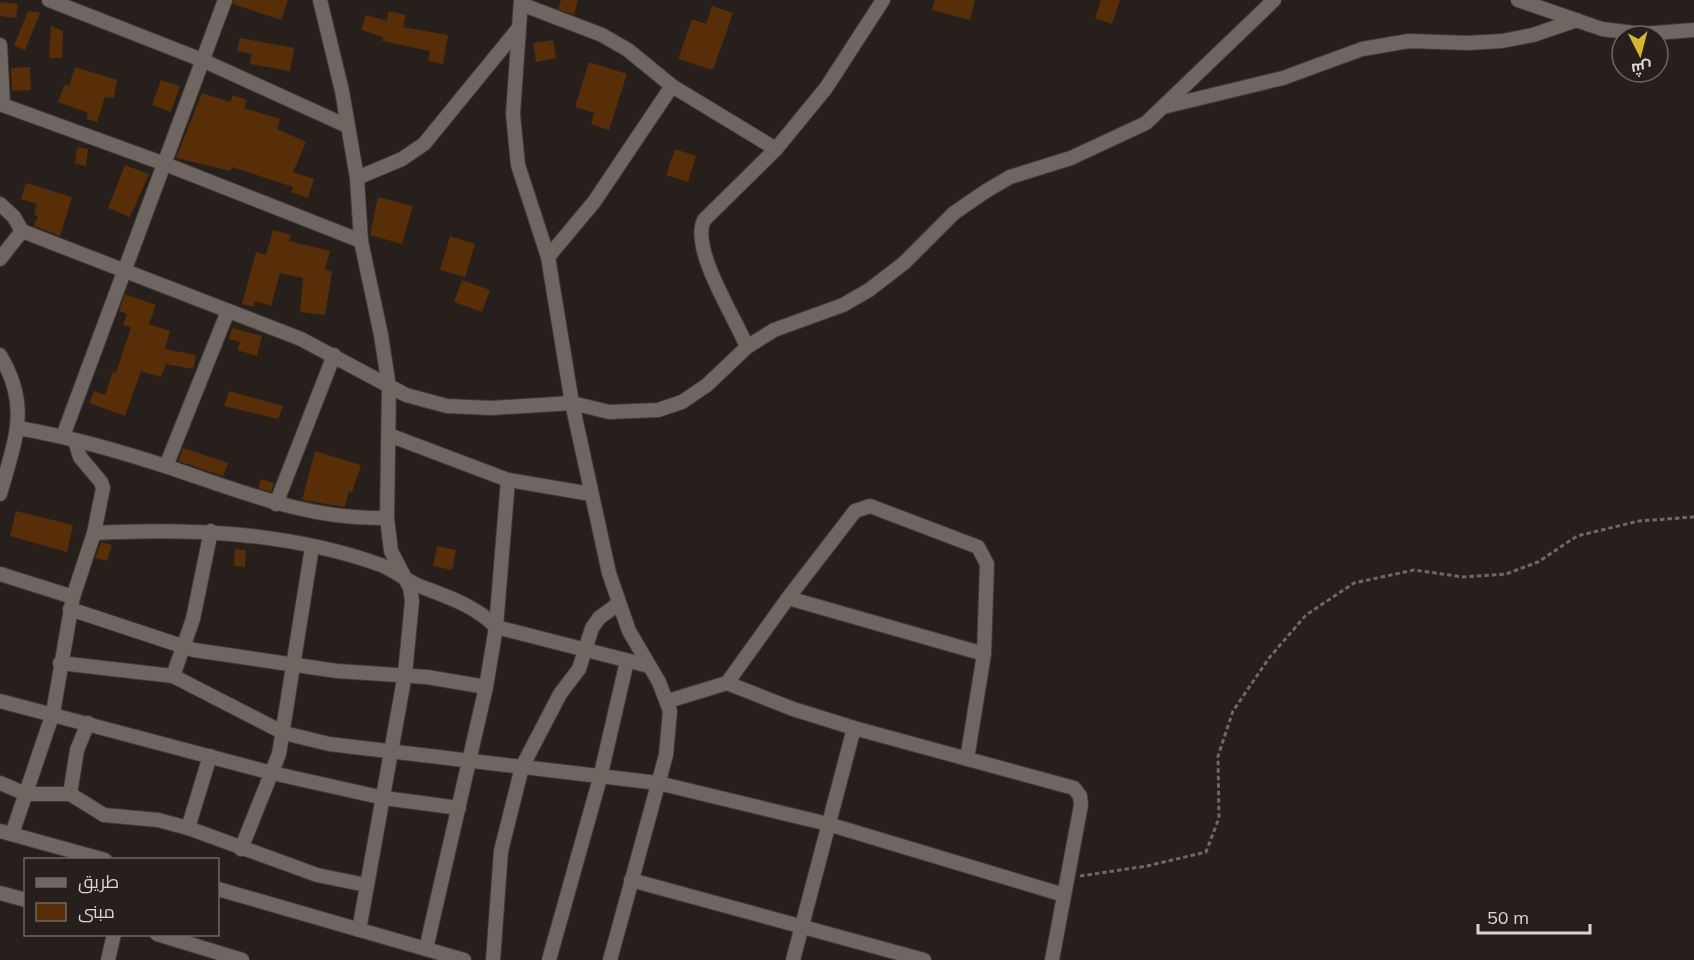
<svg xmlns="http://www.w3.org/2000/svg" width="1694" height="960" font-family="Mulish,Cairo,sans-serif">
	<rect width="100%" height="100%" fill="#261f1b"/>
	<!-- building -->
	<g fill="#572e08">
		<path d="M234,0H288L281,20L233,4Z"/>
		<path d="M561,0H578L574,15L558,9Z"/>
		<path d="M935,0H975L970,20L932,10Z"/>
		<path d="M1101,0H1120L1112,24L1095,18Z"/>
		<path d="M0,2L18,4L16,18L0,16Z"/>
		<path d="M712,6L733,13L713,70L678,59L692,19L706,24Z"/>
		<path d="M28,11L40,13L25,50L14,46Z"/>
		<path d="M388,11L406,15L403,27L448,35L443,64L428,61L430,51L382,41L383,37L361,30L366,15L387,21Z"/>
		<path d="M51,26L63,31L62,58H49Z"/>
		<path d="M240,38L294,48L290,71L250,64L252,54L237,51Z"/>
		<path d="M553,40L556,58L536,62L533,43Z"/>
		<path d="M589,62L627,74L609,130L591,124L594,113L575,107Z"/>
		<path d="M30,67L31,90L12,91L11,68Z"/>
		<path d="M75,67L117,80L114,98L105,97L97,122L86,119L88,113L58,102L65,84L69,86Z"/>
		<path d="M161,80L180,86L171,112L152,105Z"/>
		<path d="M202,93L230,102L233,95L247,100L244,108L280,119L277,129L306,142L293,172L314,179L308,198L291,192L293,187L232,167L230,171L176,158Z"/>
		<path d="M77,147L88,149L86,166L75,164Z"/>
		<path d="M675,149L696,156L688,182L666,175Z"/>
		<path d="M125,165L149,174L130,217L108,208Z"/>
		<path d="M26,183L72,197L60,236L34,226L38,216L34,215L37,204L21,199Z"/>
		<path d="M378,197L413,206L402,244L370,235Z"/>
		<path d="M273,230L291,235L289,241L330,251L325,269L332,272L325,315L300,312L303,278L280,273L271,306L255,301L253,307L242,304L256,252L266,255Z"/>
		<path d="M450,236L475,244L465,277L440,270Z"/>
		<path d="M462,280L490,290L482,312L454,302Z"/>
		<path d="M125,294L156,305L149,324L170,331L165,349L196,355L193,369L166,364L161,377L141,371L125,416L89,403L94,391L105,395L113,372L116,373L131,327L123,325L127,314L119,311Z"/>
		<path d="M232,328L262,336L257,356L237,350L240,342L229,339Z"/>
		<path d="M229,391L283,406L278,419L224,406Z"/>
		<path d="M183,448L228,463L223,476L178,461Z"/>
		<path d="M315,451L361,465L352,492L349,491L345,507L302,500Z"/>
		<path d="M261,479L274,483L271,492L258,488Z"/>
		<path d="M16,511L73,525L67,552L10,536Z"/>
		<path d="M101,542L112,545L107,561L95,558Z"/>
		<path d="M437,546L456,550L452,570L433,566Z"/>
		<path d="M235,549L246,550L245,567L234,566Z"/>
	</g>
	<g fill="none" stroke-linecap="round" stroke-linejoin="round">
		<defs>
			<g id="street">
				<path d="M49,0L202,60L347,126"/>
				<path d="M320,0L342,91L357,178L361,241L381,335L389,387L387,518L391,551L410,588L412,601L405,674L359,930"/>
				<path d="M521,0L513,114L518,165L548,257L572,403L609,573L629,631L659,682L670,711L666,755L610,960"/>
				<path d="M1518,0L1602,29L1642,34L1694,30"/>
				<path d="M521,4L602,35L628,50L672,86L776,149"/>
				<path d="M0,45L3,104"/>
				<path d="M0,104L165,164L361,241"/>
				<path d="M1163,107L1283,78L1362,49L1409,41L1468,43L1502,41L1533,35L1577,20"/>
				<path d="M357,178L402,159L424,144L518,29"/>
				<path d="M0,204L14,217L22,231L301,339L406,395L447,406L491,408L572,403L609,412L658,410L682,402L707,385L747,347L774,330L843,305L869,290L904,263L954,213L986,191L1010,177L1071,158L1146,123L1274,0"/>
				<path d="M548,257L594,202L672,86"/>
				<path d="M0,259L22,231"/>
				<path d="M747,347C735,317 690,249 704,220L776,149L826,88L883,0"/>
				<path d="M0,355C31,407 15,440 0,494"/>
				<path d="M18,428C71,437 123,452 174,469C245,493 311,520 387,518"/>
				<path d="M389,435L508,480L591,494"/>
				<path d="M63,436L225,0"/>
				<path d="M166,466L228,311"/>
				<path d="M276,504L334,355"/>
				<path d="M94,533C191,528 288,532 381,565C394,570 404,579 417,585C445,596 475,605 496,627L649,666"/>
				<path d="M0,574L73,597"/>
				<path d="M788,598L984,654"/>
				<path d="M70,609L194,650L337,671L427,677L486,687"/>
				<path d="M60,663L173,676L284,733L329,744L658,783L828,824L1064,895"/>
				<path d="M173,676L193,619L211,531"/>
				<path d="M727,683L788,598L855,511L870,506L978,547L987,564L984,654L967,759"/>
				<path d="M0,701L272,773L384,798L459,808"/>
				<path d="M668,701L727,683L793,709L854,728L1074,788L1080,796L1081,805L1052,960"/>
				<path d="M0,783L26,794H70L104,815L158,820L188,828L317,875L366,885"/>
				<path d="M70,794L77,750L88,723"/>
				<path d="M188,828L210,756"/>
				<path d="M0,831L105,860"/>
				<path d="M12,834L53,713L73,597L94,533L103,488L101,482L80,457L75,441"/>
				<path d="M241,849L279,754L312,547"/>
				<path d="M631,880L924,960"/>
				<path d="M218,889L464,960"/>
				<path d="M0,893L26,900"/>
				<path d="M157,934L242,960"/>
				<path d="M426,949L486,687L496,627L508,480"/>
				<path d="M108,960L114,934"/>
				<path d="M493,960L501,851L522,767L560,694L579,669L592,628L599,618L618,604"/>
				<path d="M549,960L600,778L627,661"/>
				<path d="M793,960L854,728"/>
			</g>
		</defs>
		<!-- street casing -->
		<use href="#street" stroke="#3f3a37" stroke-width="16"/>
		<!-- path -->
		<path stroke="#6f6966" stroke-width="3" stroke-dasharray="4.5 3" stroke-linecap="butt" d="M1080,876L1147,866L1206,852L1219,818L1218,756L1233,711L1269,658L1306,615L1354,583L1414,570L1463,577L1506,574L1538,562L1577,536L1639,521L1694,517"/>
		<!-- street -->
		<use href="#street" stroke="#6f6662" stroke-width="14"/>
	</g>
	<!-- legend -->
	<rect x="24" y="858" width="195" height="78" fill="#261f1b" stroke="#6e6865" stroke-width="1.5"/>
	<rect x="36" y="878" width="30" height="9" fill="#6f6662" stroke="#6e6865" stroke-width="1.5"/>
	<text x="78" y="888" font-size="18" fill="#dad6d3">طريق</text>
	<rect x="36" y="903" width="30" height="18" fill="#572e08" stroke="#6e6865" stroke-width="1.5"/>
	<text x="78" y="918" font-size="18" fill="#dad6d3">مبنى</text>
	<!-- north arrow -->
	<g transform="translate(1640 54) rotate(174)"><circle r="28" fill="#261f1b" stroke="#6e6865" stroke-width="1.5"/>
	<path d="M0-4.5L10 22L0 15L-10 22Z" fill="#d5b535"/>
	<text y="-9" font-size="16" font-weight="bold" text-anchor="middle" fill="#dad6d3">ش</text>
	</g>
	<!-- scale -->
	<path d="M1478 924v9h112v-9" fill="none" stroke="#dad6d3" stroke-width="3"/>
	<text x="1487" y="924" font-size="18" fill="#dad6d3" stroke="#261f1b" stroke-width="4.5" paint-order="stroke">50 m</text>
</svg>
